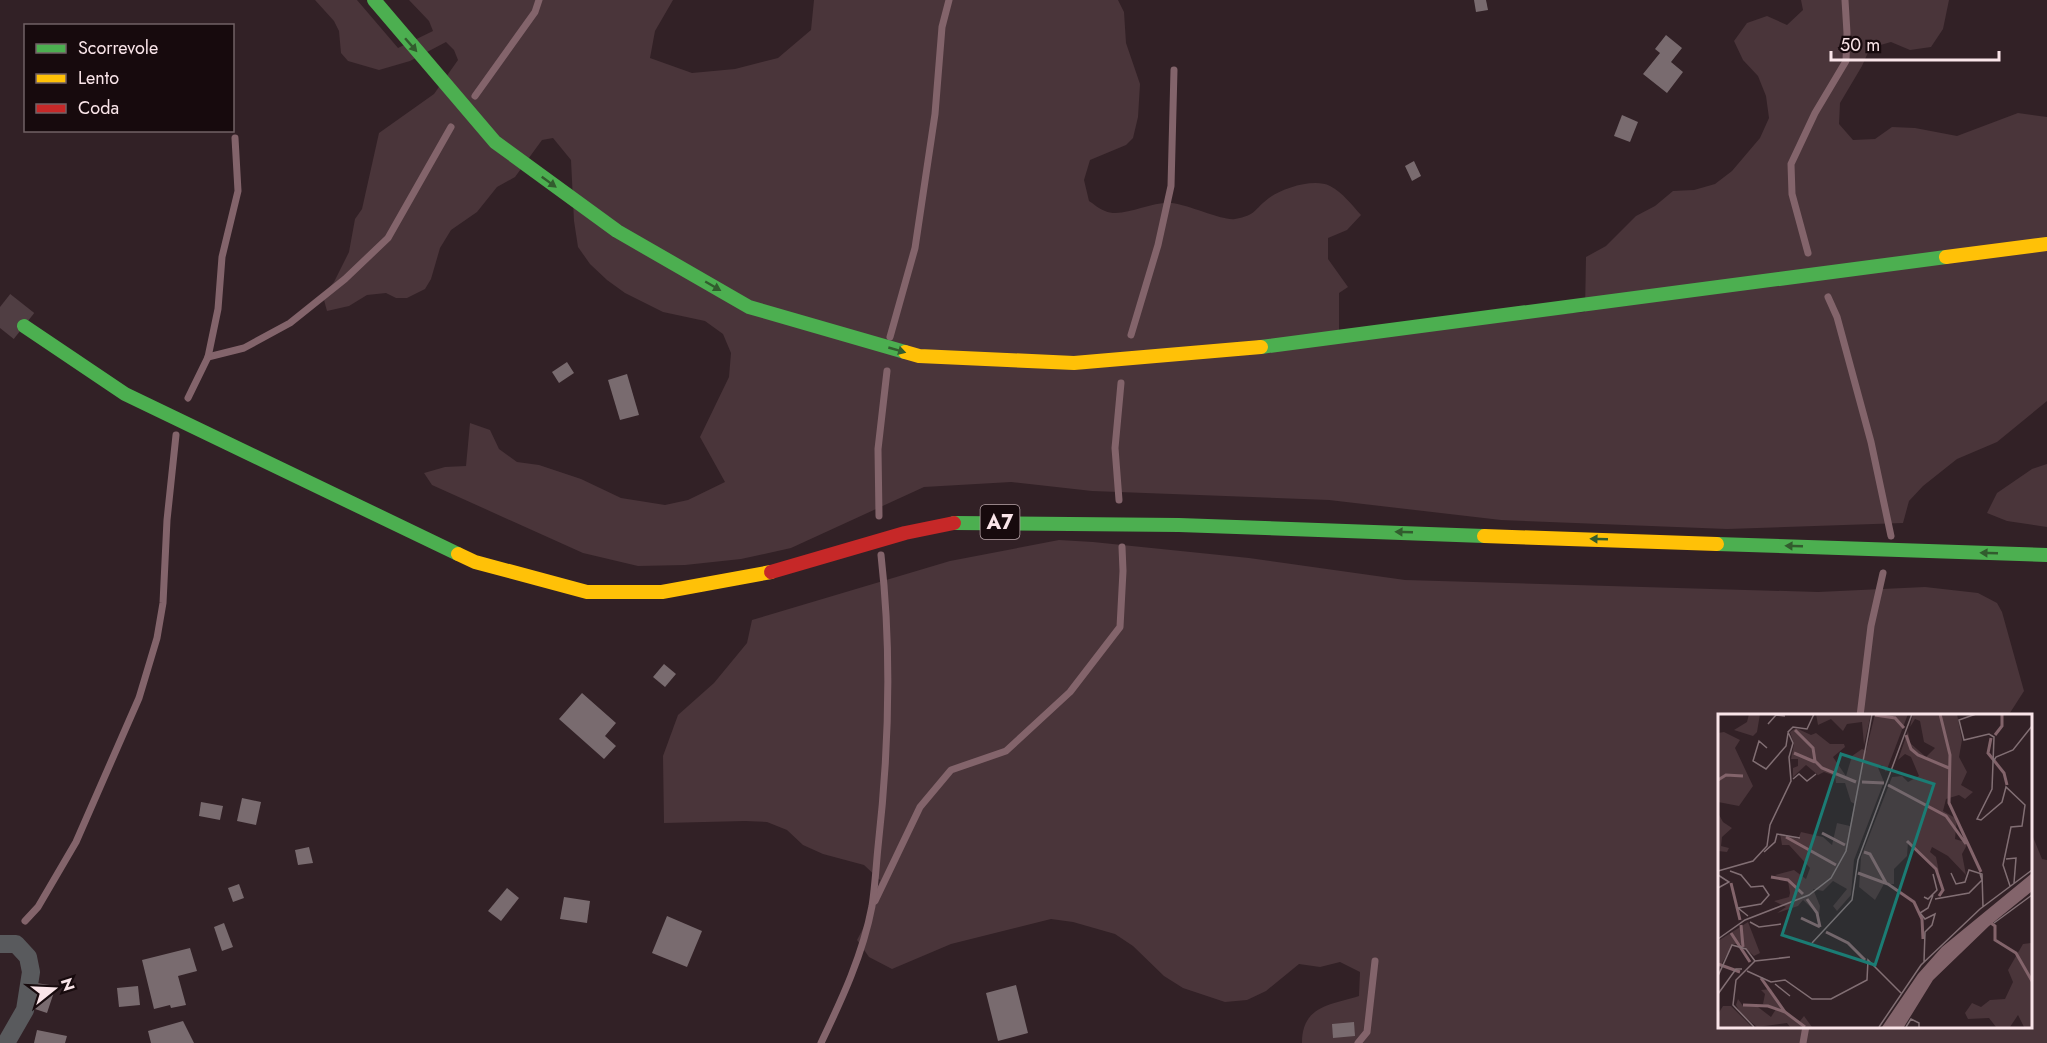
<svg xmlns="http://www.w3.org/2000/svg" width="2047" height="1043" font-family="Jost,sans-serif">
	<rect width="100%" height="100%" fill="#322126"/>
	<!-- green -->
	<g fill="#4a353a">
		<path d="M315,0H357L398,48L433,31L429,21L409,0H673L655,31L650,58L692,73L735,69L778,58L811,30L814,0H1118L1124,12L1126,43L1140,84L1138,117L1133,138L1126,145L1090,160L1084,180L1089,201C1094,204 1099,209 1105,211C1122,219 1151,201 1172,203C1189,205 1223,221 1235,219C1257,215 1253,210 1269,198C1283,188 1314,178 1330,186C1343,193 1352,205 1361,215L1347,230L1328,238V259L1348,287L1339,293V330L1585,312L1586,257L1606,246L1636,216L1655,206L1673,191L1694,190L1715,184L1732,171L1760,138L1769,118L1766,96L1758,76L1743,60L1734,41L1747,23L1767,16L1787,25L1803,10L1801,0H1949L1943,29L1931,47L1910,50L1891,42L1870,48L1862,66L1840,103L1839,124L1853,140L1875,139L1892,127L1915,128L1957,136L2018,113L2047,117V401L1997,442L1957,459L1923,486L1909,501L1903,523L1727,529L1501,520L1329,500L1092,491L1011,482L924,487L791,548L741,559L685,565L638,566L583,553L432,485L424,473L445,467L466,466L470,423L490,430L499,449L517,462L539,465L581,479L621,498L665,505L688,500L725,482L700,437L729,377L731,353L723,334L705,321L663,312L625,293L607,280L590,264L578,247L574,221L571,160L553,138L542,140L515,177L497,187L477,212L451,230L440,248L431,279L425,289L407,298H396L386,293L367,295L349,306L327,311L324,300L327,290L334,282L349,252L355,219L362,209L379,133L434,94L458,60L454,50L446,42L410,61L379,70L348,61L341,53L339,31L334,21Z"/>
		<path d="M2047,464V527L2007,521L1987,513L1997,493L2032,469Z"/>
		<path d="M1059,540L1093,542L1249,558L1405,580L1818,592L1925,587L1978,593L1997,603L2002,612L2024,691L2008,716H1720V1026H2030L2031,832L2042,859L2047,860V1043H1302C1302,1006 1330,1005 1359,996L1360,972L1340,962L1320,967L1299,964L1266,991L1247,1000L1225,1002L1183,988L1164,976L1133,946L1115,934L1073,922L1051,919L951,944L892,969L869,957L857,940L867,921L880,880L864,865L823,854L803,845L787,830L767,822L745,821L664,823L663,756L678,715L714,683L747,643L752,620L950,561Z"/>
	</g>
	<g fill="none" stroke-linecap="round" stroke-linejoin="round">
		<!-- stream -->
		<g stroke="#83646b" stroke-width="7">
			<path d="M475,96L535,12L539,0"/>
			<path d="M1808,253L1792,194L1791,164L1815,113L1846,61L1847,33L1845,0"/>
			<path d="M1828,297L1837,317L1871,442L1891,536"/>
			<path d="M1131,335L1158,245L1171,186L1174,70"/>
			<path d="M890,337L915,248L935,114L942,27L949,0"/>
			<path d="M208,357L244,348L290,323L345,279L388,238L451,127"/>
			<path d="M188,398L208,357L218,309L222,257L238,191L235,138"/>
			<path d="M1119,500L1115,448L1121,383"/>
			<path d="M879,516L878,449L887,371"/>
			<path d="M1860,716L1871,626L1883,573"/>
			<path d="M875,901L920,807L951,770L1006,751L1070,692L1120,627L1123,571L1122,547"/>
			<path d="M25,921L38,907L76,842L139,698L157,638L163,603L167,520L176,435"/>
			<path d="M821,1043C842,999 863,954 872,906C875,887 876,867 878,847C889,750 892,652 881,555"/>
			<path d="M1358,1043L1367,1032L1375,961"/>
			<path d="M1803,1043L1806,1026"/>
		</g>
	</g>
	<!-- building -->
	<g fill="#796b6f">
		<path d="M1474,0H1486L1488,10L1476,12Z"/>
		<path d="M1666,35L1682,48L1671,62L1683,72L1667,93L1643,74L1660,53L1655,49Z"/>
		<path d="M1622,115L1638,122L1630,142L1614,136Z"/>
		<path d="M1414,161L1421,176L1412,181L1405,166Z"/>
		<path d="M567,362L574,373L559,383L552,372Z"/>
		<path d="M627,374L639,415L620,420L608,380Z"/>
		<path d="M664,664L676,674L665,687L653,677Z"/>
		<path d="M582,693L616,723L605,736L616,746L604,759L559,719Z"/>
		<path d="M242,798L261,802L256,825L237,821Z"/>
		<path d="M201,802L223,806L220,820L199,816Z"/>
		<path d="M309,847L313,863L298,865L295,850Z"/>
		<path d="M239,884L244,898L233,902L228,888Z"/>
		<path d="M507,888L519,898L501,921L488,911Z"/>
		<path d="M564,897L590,901L587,923L560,919Z"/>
		<path d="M667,916L702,931L687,967L652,953Z"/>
		<path d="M224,923L233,947L222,951L214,927Z"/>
		<path d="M190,948L197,971L178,976L186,1005L171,1008L170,1005L154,1009L142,960Z"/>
		<path d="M36,983L56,986L47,1013L32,1008Z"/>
		<path d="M1016,985L1028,1033L998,1041L986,993Z"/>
		<path d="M138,986L140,1005L119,1007L117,988Z"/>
		<path d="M183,1021L194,1043H151L148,1031Z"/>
		<path d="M1354,1022L1355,1036L1333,1038L1332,1024Z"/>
		<path d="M37,1030L67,1036L65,1043H34Z"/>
	</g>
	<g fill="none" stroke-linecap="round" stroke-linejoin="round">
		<!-- highway-tunnel -->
		<path stroke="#503e43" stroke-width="33" stroke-dasharray="33 16" stroke-linecap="butt" d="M0,307L24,326"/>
		<!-- street -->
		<path stroke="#595a5d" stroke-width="18" d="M0,944H16L28,957L31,972L25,1010L6,1043"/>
		<!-- fast -->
		<g stroke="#4caf50" stroke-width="14">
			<path d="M374,0L495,142L617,231L749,307L905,352"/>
			<path d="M24,326L125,394L458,554"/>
			<path d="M1261,347L1946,257"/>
			<path d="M954,523L1179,525L1484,536"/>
			<path d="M1717,544L2047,555"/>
		</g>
		<!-- slow -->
		<g stroke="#ffc107" stroke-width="14">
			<path d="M1946,257L2047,244"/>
			<path d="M905,352L919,356L1074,363L1261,347"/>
			<path d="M1484,536L1717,544"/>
			<path d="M458,554L475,562L587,592H662L771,572"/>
		</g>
		<!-- jam -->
		<path stroke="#c62828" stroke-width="14" d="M771,572L905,533L954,523"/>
	</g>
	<!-- one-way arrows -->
	<defs><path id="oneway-solid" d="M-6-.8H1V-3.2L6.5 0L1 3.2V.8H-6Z" transform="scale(1.5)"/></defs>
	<g fill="#325c2e">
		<use href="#oneway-solid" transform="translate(411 45) rotate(49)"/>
		<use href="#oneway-solid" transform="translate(549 182) rotate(36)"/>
		<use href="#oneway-solid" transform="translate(713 286) rotate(30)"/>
		<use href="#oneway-solid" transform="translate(897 350) rotate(16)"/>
		<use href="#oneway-solid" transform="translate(1404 532) rotate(-178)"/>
		<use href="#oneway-solid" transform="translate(1599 539) rotate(-178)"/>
		<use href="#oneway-solid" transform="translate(1794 546) rotate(-178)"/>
		<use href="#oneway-solid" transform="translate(1989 553) rotate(-178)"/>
	</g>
	<g text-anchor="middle" stroke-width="6" stroke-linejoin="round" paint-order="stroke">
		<!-- shield labels -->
		<rect fill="#170a0d" stroke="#b6a3a7" stroke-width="1.5" x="980.5" y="505" width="39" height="34" rx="4.5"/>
		<g font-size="20" font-weight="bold" fill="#fae5e9">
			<text x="1000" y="529">A7</text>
		</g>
	</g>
	<!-- overview -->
	<g transform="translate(1718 714)">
		<rect width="314" height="314" fill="#322126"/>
		<path d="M31,0H42L39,18L35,22L16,16L29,8ZM98,0H153L146,31L144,8L129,10L125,17L113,5L100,11ZM157,0H190L168,58L164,51H159L166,68L136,146L133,181L119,197L115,192L129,175L115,167L105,177L95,175L102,192L101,201L85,186L80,192L59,199L68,193L56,187L71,183L72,179L70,167L57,161L76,156L88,165L92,154L71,131H64L62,119L80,125L83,118L105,123L114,131L119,109L132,112L137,90L133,88L127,69H118L117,62L106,58L100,61L88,51L75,63V54L80,52V45H73L76,30L72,18L78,14L93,21L98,19L112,30H126L127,33L115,43L128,62L134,42L144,35L148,37ZM195,0H239L244,26L241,43L249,58L243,71L255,78L247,85L241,81L228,85L225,97L239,105L237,125L250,129L244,140L248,161L230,142L214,133L212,138L218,143L221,158L190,129L189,142L176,155V170H166L157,186L141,173L143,143L174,63L184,62L190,68L201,62L193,43L187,40L180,46L190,17L192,29L208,43L217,34L206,28L202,7L197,5L192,13ZM6,18L22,26L17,34L35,72L21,92L0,88V19ZM0,99L5,108L14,114L4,123L3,132L11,134L9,138L0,137ZM30,208L42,239L36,242L23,230H15L0,256V227ZM313,229V313H306L300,301L292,313H278L271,304L250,305L247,299L254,289L263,293L272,286L287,285L295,268L290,256L305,230ZM53,275L59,288L76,306L82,307L86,302L94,313H72L69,309L39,313L23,300L18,291L20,285L25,292L40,293L53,303L58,295L45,290L47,280L43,276ZM5,292H13L34,313H0V300Z" fill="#4a353a"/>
		<path d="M313,160V178L271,212L215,266L186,313H164L200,260L224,233Z" fill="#83646b"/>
		<path fill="none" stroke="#83646b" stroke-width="3" d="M222,0L232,41L231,89L263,158M157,1L177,4L186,14M77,16L95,34L97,47L104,54L138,68M188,21L193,35L200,41L231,54M277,21L284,12V0M273,24L270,39L286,59L289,71M76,39L97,48M0,66L8,61L25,62M144,68L166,69M170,71L228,102L248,130M104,119L127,131M68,123L118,151M189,127L218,155L225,176L221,182M146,138L152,140L168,169M140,159L170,170L196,188L204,205L205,225M53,163L70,166L85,180M13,169L22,206M89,185L99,199L102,213M83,204L102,213M273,209L277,212V226L298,239L314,267M23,211L25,233M108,218L130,229L147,246M13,219L32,248M0,250L22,258M43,264L67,298L87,313M25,291L50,292L67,298"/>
		<path fill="none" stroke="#826f74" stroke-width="1.5" d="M258,0L241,6L246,26L271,20L276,23L274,75L259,105L263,106L284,88L288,73L307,91L304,112L293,113L285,151L292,172M50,10L58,1L67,2M49,34L41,27L35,47L48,55L68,32L70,19M275,48L278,43L295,36L314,12M75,65L81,60L89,67L98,60M46,138L57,128L59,120L82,124M288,145L298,144L296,169M0,157L35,147L49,132L52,111L73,67L71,43L75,29L70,18L75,13L89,15L96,0M12,157L23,161L33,173L45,172L51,181L43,190L20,194L30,202M233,159L238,170L247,168L251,156L264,160L265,193M0,161L11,168L0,174M206,183L210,185L219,176L215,160M217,185L251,179L264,166L262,160M32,208L41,213L63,210M276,209L314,181M0,225L27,206L91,181L113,164L128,137L154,0M94,229L134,186L140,146L194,0M206,248L207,218L214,211L217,200L207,205L202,199L210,194L215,181M29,257L53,268L67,266L94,285H113L149,266L150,246L183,279M0,262L14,231L28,235L37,247M57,270L72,282M0,280L18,255H24M36,313L15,291L18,266L37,247L72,243M161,313L203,251L262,195L314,156M188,313L193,305L201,309V313"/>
		<path fill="#1b7c74" fill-opacity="0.15" stroke="#1b7c74" stroke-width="3" d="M123,40L216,70L157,251L64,221Z"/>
		<rect width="314" height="314" fill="none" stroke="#fae5e9" stroke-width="3"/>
	</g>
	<!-- legend -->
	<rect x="24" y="24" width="210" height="108" fill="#170a0d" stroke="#726265" stroke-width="1.5"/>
	<rect x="36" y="44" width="30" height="9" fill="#4caf50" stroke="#726265" stroke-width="1.5"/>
	<text x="78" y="54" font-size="18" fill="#fae5e9">Scorrevole</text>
	<rect x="36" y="74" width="30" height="9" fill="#ffc107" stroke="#726265" stroke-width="1.5"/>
	<text x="78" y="84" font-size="18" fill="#fae5e9">Lento</text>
	<rect x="36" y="104" width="30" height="9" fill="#c62828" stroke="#726265" stroke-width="1.5"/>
	<text x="78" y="114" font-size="18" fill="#fae5e9">Coda</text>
	<!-- north arrow -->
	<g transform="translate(54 989) rotate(72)" stroke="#170a0d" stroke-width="4.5" paint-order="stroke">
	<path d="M0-4.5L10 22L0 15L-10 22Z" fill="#fae5e9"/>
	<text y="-9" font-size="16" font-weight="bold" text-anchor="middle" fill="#fae5e9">N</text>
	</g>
	<!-- scale -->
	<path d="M1831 51v9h168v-9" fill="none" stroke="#fae5e9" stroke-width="3"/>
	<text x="1840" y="51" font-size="18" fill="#fae5e9" stroke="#170a0d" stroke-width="4.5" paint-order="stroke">50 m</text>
</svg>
